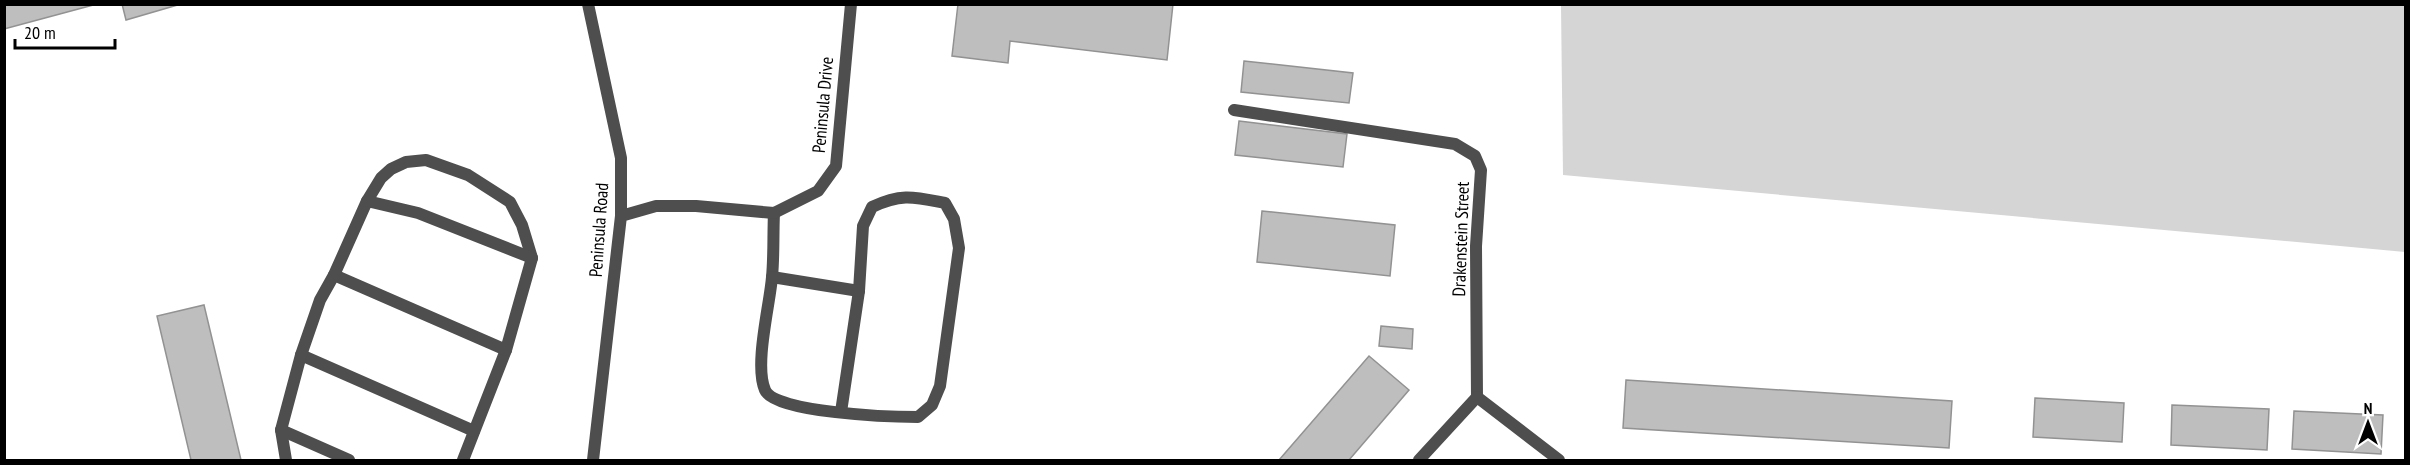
<svg xmlns="http://www.w3.org/2000/svg" width="2410" height="465" font-family="'PT Sans Narrow',sans-serif">
	<rect width="100%" height="100%" fill="#fff"/>
	<!-- green -->
	<path fill="#d5d5d5" d="M1561,5H2405V252L1563,175Z"/>
	<!-- building -->
	<g fill="#bebebe" stroke="#929292" stroke-width="1.5">
		<path d="M4,4H97L4,29Z"/>
		<path d="M122,4H181L126,20Z"/>
		<path d="M958,4H1173L1167,60L1010,41L1008,63L952,56Z"/>
		<path d="M1244,61L1353,73L1349,103L1241,92Z"/>
		<path d="M1239,121L1347,134L1343,167L1235,155Z"/>
		<path d="M1262,211L1395,225L1390,276L1257,262Z"/>
		<path d="M204,305L241,460H191L157,316Z"/>
		<path d="M1381,326L1413,329L1412,349L1379,346Z"/>
		<path d="M1369,356L1409,390L1349,460H1279Z"/>
		<path d="M1626,380L1952,401L1949,448L1623,428Z"/>
		<path d="M2035,398L2124,403L2122,442L2033,437Z"/>
		<path d="M2172,405L2269,409L2267,450L2171,445Z"/>
		<path d="M2294,411L2383,415L2381,454L2292,449Z"/>
	</g>
	<g fill="none" stroke-linecap="round" stroke-linejoin="round">
		<!-- service -->
		<g stroke="#4e4e4e" stroke-width="12">
			<path d="M588,4L621,158V216"/>
			<path d="M367,201L381,178L391,169L406,162L426,160L468,175L510,202L522,225L532,258L506,350L463,460"/>
			<path d="M774,213C773,234 774,256 772,277C770,304 754,365 765,390C774,413 893,417 918,417L932,405L940,386L959,248L954,219L945,203C914,197 902,193 872,207L863,226L859,291L841,412"/>
			<path d="M334,275L506,350"/>
			<path d="M772,277L859,291"/>
			<path d="M301,355L474,431"/>
			<path d="M281,430L349,460"/>
			<path d="M286,460L281,430L301,355L320,300L334,275L367,201L418,213L532,258"/>
		</g>
		<!-- minor -->
		<g stroke="#4e4e4e" stroke-width="12">
			<path d="M1234,110L1455,144L1475,156L1481,170L1476,246L1477,397"/>
			<path d="M1477,397L1559,460"/>
			<path d="M593,460L621,216L656,206H696L774,213L818,191L836,166L851,4"/>
			<path d="M1419,460L1477,397"/>
		</g>
	</g>
	<g text-anchor="middle" stroke-width="5" stroke-linejoin="round" paint-order="stroke">
		<!-- street labels -->
		<g font-size="18" fill="#000" stroke="#fff">
			<text transform="translate(823 105) rotate(-85)" y="6">Peninsula Drive</text>
			<text transform="translate(599 230) rotate(-86)" y="6">Peninsula Road</text>
			<text transform="translate(1461 239) rotate(-88)" y="6">Drakenstein Street</text>
		</g>
	</g>
	<!-- border -->
	<rect width="2410" height="465" fill="none" stroke="#000000" stroke-width="12"/>
	<!-- north arrow -->
	<g transform="translate(2368 423)" stroke="#ffffff" stroke-width="4.5" paint-order="stroke">
	<path d="M0-4.5L10 22L0 15L-10 22Z" fill="#000000"/>
	<text y="-9" font-size="16" font-weight="bold" text-anchor="middle" fill="#000000">N</text>
	</g>
	<!-- scale -->
	<path d="M15 39v9h100v-9" fill="none" stroke="#000000" stroke-width="3"/>
	<text x="24" y="39" font-size="18" fill="#000000" stroke="#ffffff" stroke-width="4.5" paint-order="stroke">20 m</text>
</svg>
